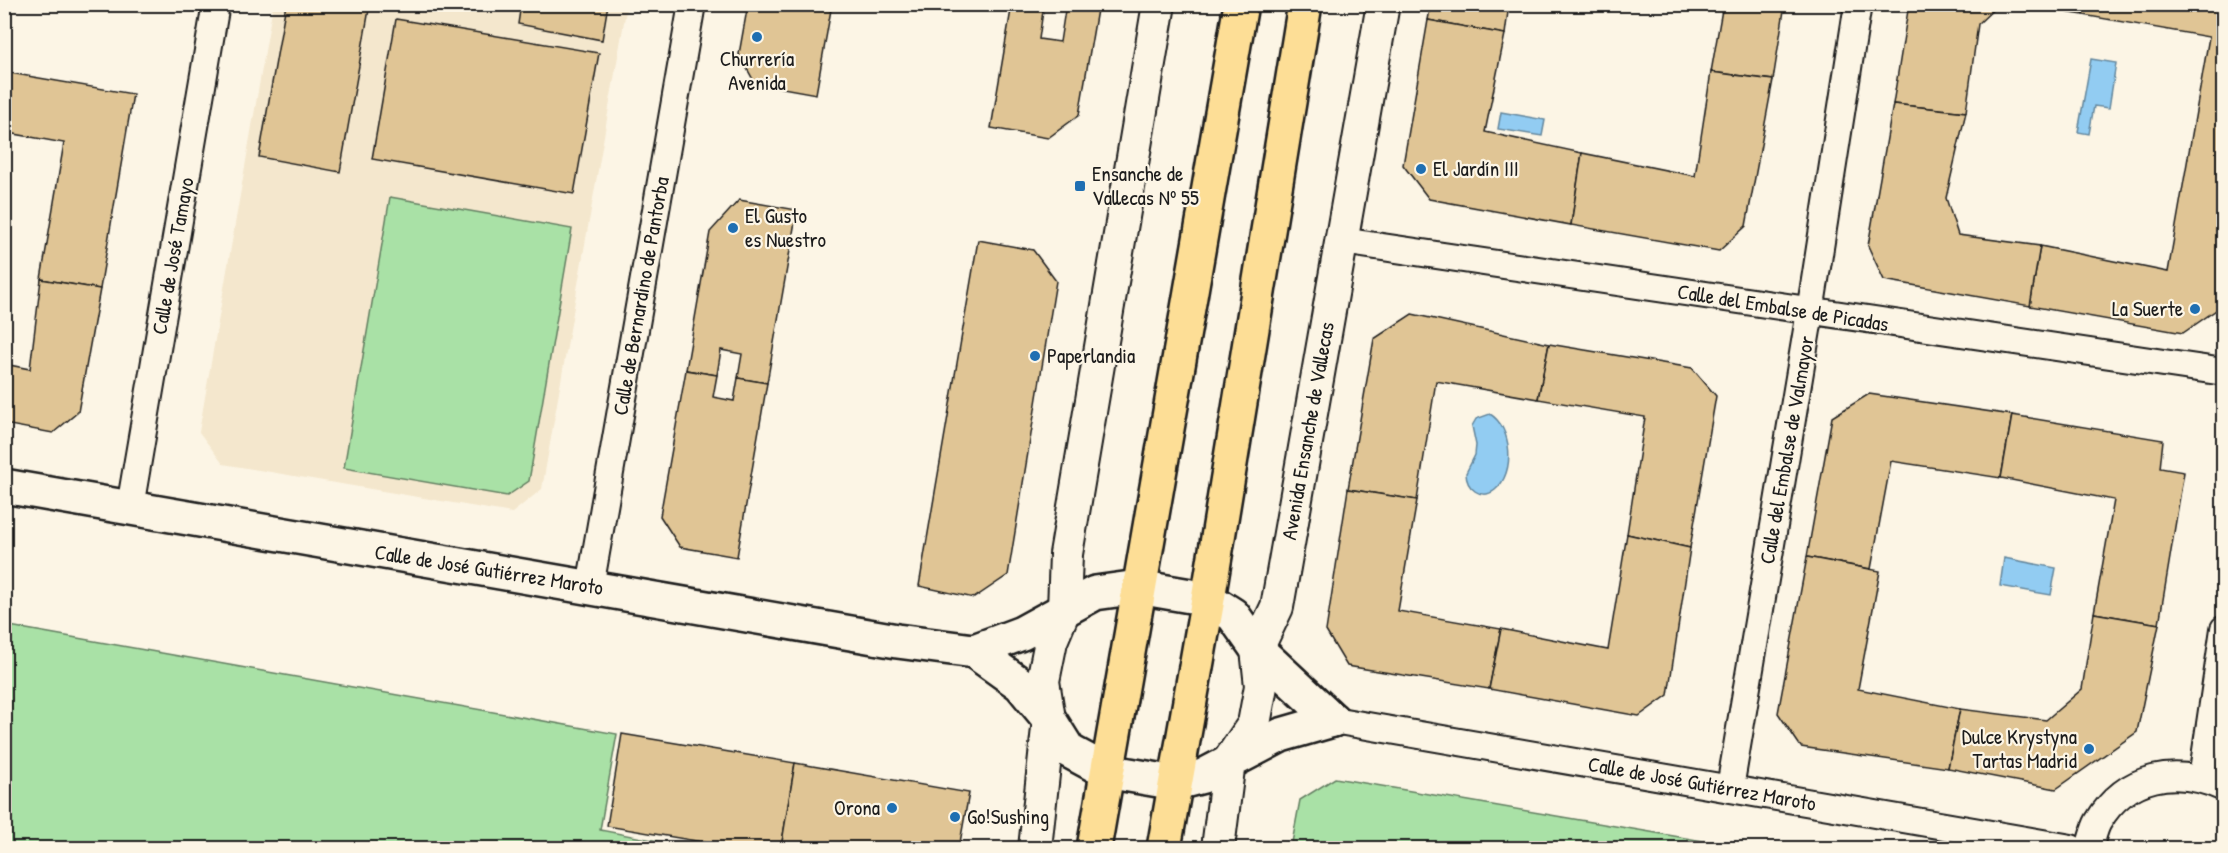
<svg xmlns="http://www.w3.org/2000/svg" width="2228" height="853" font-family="'Patrick Hand',sans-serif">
	<rect width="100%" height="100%" fill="#fcf5e5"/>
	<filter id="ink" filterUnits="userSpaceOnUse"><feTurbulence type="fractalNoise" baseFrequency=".0167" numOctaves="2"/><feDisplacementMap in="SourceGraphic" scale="12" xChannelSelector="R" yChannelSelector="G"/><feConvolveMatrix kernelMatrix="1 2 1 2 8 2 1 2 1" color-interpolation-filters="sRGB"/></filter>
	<g filter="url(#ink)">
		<!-- built -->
		<path fill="#f4e7cd" d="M273,5H627L542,489L512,513L223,464L199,432Z"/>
		<!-- green -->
		<g fill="#a9e1a6" stroke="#627e61" stroke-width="1.5">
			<path d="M390,197L572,229L529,481L507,496L344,468Z"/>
			<path d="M4,625L617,734L600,830L694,848H5Z"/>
			<path d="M1335,778L1744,848H1291L1300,800Z"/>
		</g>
		<!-- water -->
		<g fill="#92ccf2" stroke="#63869c" stroke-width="1.5">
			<path d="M2091,59L2116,63L2109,108L2094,106L2089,134L2078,132Z"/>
			<path d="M1501,112L1545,120L1542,136L1498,129Z"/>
			<path d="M1490,414C1512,427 1516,473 1495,490C1481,501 1466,488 1466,473L1475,455L1476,445L1472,426L1476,419Z"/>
			<path d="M2004,558L2056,568L2051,595L2000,586Z"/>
		</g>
		<!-- building -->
		<g fill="#e0c595" stroke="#1c1c1c" stroke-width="1.5">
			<path d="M286,4H370L340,172L259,157Z"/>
			<path d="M521,4H608L602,40L518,24Z"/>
			<path d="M748,4H832L816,94L755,83L739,54Z"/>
			<path d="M1012,4H1044L1039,39L1060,42L1066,4H1098L1079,115L1048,138L991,128Z"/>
			<path d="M1431,4H1509L1505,34L1428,20Z"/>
			<path d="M1723,4H1785L1773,80L1711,72Z"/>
			<path d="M1909,4H1999L1978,24L1966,112L1893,104Z"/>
			<path d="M2013,4H2085L2083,15Z"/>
			<path d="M2085,4H2224V279L2219,308L2183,333L2030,306L2040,246L2168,272L2209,37L2083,15Z"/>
			<path d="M396,19L599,53L574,194L372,159Z"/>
			<path d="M1428,20L1505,34L1485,132L1582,153L1571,225L1429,199L1403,165Z"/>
			<path d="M4,72L133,94L100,289L41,279L64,143L4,132Z"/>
			<path d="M1711,72L1773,80L1746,226L1719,251L1571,225L1582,153L1695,176Z"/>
			<path d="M1893,104L1966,112L1946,198L1958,235L2040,246L2030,306L1884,280L1868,246Z"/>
			<path d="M739,200L797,210L767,383L738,378L742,354L721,350L717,375L686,370L710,232Z"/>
			<path d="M978,240L1033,250L1056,281L1008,575L974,598L919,586Z"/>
			<path d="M41,279L100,289L78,412L53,433L4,424V364L30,369Z"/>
			<path d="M1412,314L1549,344L1538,399L1436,381L1417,500L1348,489L1374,339Z"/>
			<path d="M1549,344L1692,368L1716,396L1690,548L1627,534L1645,417L1538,399Z"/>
			<path d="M686,370L717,375L713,397L734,401L738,378L767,383L737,557L680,547L660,516Z"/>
			<path d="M1869,394L2012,415L2001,478L1891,461L1871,569L1807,557L1832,417Z"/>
			<path d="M2012,415L2163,440L2160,468L2184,472L2159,624L2094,613L2114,500L2001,478Z"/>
			<path d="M1348,489L1417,500L1398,611L1501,629L1489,689L1347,666L1326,631Z"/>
			<path d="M1627,534L1690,548L1668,695L1639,716L1489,689L1501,629L1608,650Z"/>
			<path d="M1807,557L1880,571L1858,689L1960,709L1948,768L1801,747L1778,713Z"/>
			<path d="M2094,613L2159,624L2137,732L2056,789L1948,768L1960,709L2046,720L2082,689Z"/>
			<path d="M622,734L795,763L781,848H738L607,826Z"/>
			<path d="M795,763L969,793L959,848H781Z"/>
		</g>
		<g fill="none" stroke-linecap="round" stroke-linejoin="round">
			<defs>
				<g id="minor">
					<path d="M1342,241L2224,372"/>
					<path d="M130,507L216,4"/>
					<path d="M590,587L692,4"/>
					<path d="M1333,720L2071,848"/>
					<path d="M2202,778L2224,629"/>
					<path d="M1730,788L1810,312L1858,4"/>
					<path d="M2089,848C2092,840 2094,829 2098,822C2126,774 2177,766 2224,788"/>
				</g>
				<g id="tertiary">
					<path d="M1035,848L1049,719L1043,681L1051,641L1064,610L1066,554L1159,4"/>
					<path d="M1218,848L1229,761L1254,724L1261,686L1257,649L1277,607L1383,4"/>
				</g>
				<g id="secondary">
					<path d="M4,486L897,641L974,651L1022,633L1095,593L1138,587L1208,599L1233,615L1257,649L1333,720"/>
					<path d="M974,651L1020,684L1049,719L1069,751L1106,771L1176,783L1203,776L1281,735L1333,720"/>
				</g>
				<g id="primary">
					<path d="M1094,848L1241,4"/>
					<path d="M1164,848L1208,599L1305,4"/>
				</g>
			</defs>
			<!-- minor casing -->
			<use href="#minor" stroke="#1c1c1c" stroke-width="30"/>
			<!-- tertiary casing -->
			<use href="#tertiary" stroke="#1c1c1c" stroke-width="36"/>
			<!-- secondary casing -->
			<use href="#secondary" stroke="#1c1c1c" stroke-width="38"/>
			<!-- primary casing -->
			<use href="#primary" stroke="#1c1c1c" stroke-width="38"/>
			<!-- minor -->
			<use href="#minor" stroke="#fcf5e5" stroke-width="26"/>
			<!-- tertiary -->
			<use href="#tertiary" stroke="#fcf5e5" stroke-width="32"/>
			<!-- secondary -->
			<use href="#secondary" stroke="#fcf5e5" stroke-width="33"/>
			<!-- primary -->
			<use href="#primary" stroke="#fdde96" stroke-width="33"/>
		</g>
	</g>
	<!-- markers -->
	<g fill="#1f6fb2" stroke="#fcf5e5" stroke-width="2">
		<circle cx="757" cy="37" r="6"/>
		<circle cx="1421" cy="169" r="6"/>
		<rect x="1074" y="180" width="12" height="12" rx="3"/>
		<circle cx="733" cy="228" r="6"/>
		<circle cx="2195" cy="309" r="6"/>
		<circle cx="1035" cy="356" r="6"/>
		<circle cx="2089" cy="749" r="6"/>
		<circle cx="892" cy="808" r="6"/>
		<circle cx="955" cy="817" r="6"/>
	</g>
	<g text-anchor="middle" stroke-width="4.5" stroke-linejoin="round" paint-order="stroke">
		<!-- poi labels -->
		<g font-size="21" fill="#1c1c1c" stroke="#fcf5e5" text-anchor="start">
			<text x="757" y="66" text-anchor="middle">Churrería<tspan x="757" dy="24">Avenida</tspan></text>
			<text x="1433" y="176">El Jardín III</text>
			<text x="1092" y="181">Ensanche de<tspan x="1092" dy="24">Vallecas Nº 55</tspan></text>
			<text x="745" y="223">El Gusto<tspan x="745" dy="24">es Nuestro</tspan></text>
			<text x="2183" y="316" text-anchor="end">La Suerte</text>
			<text x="1047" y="363">Paperlandia</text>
			<text x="2077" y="744" text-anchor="end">Dulce Krystyna<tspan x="2077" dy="24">Tartas Madrid</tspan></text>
			<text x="880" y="815" text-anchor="end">Orona</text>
			<text x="967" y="824">Go!Sushing</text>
		</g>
		<!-- street labels -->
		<g font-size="21" fill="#1c1c1c" stroke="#fcf5e5">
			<text transform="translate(173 256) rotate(-80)" y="7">Calle de José Tamayo</text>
			<text transform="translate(641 296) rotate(-80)" y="7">Calle de Bernardino de Pantorba</text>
			<text transform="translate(1783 308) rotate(9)" y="7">Calle del Embalse de Picadas</text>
			<text transform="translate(1308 431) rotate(-80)" y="7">Avenida Ensanche de Vallecas</text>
			<text transform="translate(1787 450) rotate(-80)" y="7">Calle del Embalse de Valmayor</text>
			<text transform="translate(489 570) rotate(9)" y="7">Calle de José Gutiérrez Maroto</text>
			<text transform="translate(1702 784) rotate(10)" y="7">Calle de José Gutiérrez Maroto</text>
		</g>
	</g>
	<!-- margin -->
	<rect width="2228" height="853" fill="none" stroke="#fcf5e5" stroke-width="24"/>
	<rect x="12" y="12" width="2204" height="829" fill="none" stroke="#1c1c1c" stroke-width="2" filter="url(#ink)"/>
</svg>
